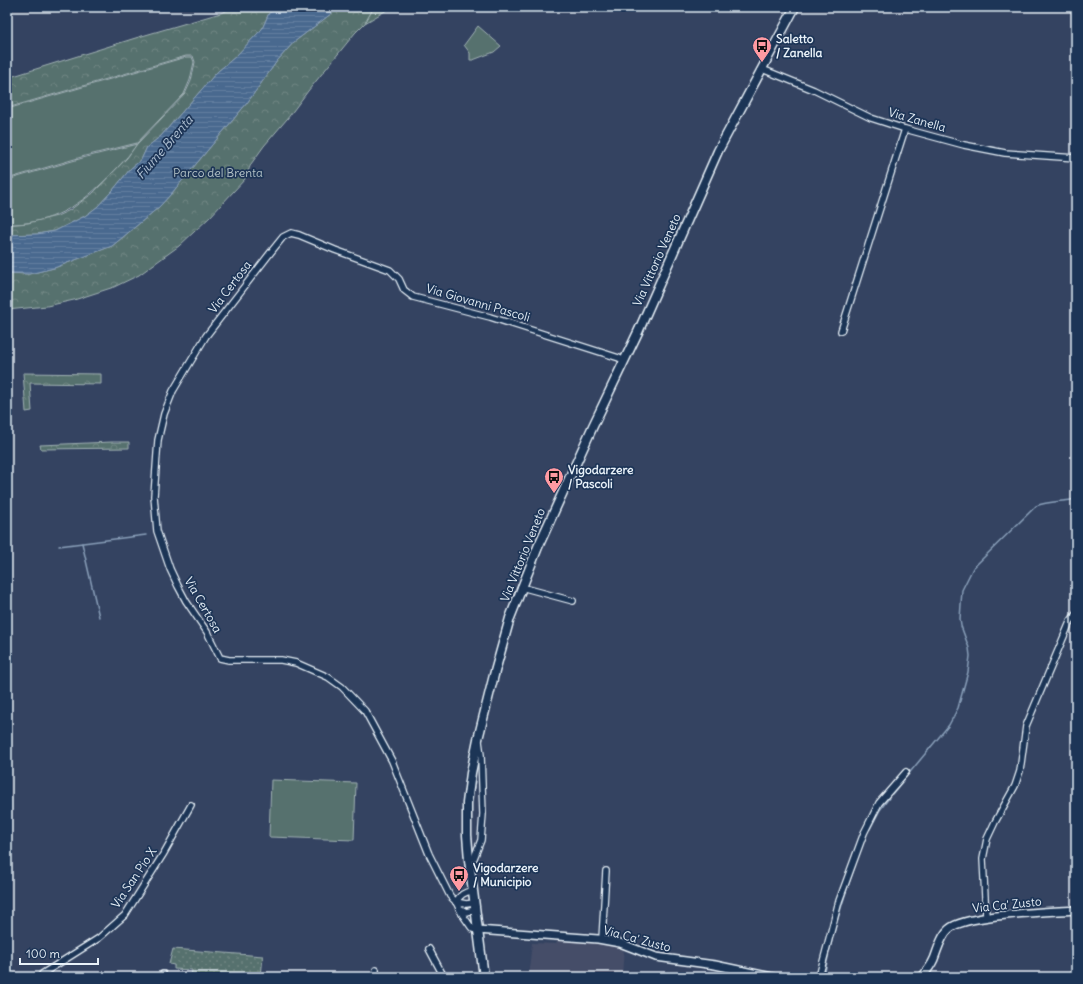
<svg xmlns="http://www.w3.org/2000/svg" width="1083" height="984" font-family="Delius,sans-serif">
	<defs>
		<pattern id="forest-crowns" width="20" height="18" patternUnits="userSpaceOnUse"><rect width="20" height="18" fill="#57716e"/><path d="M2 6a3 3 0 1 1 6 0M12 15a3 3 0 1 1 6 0" fill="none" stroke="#6f8683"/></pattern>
		<pattern id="park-dots" width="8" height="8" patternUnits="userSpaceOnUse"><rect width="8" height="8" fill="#57716e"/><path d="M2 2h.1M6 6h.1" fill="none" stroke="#6f8683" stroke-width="1.8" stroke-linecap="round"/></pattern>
		<pattern id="water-rules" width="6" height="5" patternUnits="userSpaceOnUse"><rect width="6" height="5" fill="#49698f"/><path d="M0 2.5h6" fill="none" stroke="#637fa0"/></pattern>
	</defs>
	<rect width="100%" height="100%" fill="#344361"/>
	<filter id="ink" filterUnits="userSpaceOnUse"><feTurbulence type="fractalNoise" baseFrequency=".025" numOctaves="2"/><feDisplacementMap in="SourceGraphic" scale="8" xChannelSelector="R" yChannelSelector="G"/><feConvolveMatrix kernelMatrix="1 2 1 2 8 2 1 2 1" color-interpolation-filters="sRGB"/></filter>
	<g filter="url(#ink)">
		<!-- built -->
		<path fill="#444d68" d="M557,940L620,945L624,948L622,977H528L532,943L556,944Z"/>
		<!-- green -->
		<g fill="#57716e" stroke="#a0b1b3">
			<path d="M374,7H392L365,23Z"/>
			<path d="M478,26L501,46L494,52L473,60H470V53L464,45Z"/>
			<path d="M186,57H192L194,62L190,80L184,94L137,143L85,156L7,179V109Z"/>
			<path d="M137,144C129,156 120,165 111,174C82,205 51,225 7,224V180L86,157Z"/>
			<path d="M271,780L356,783L354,840L269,837Z"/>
		</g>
		<!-- forest -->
		<g fill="url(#forest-crowns)" stroke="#a0b1b3">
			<path d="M232,7H280L269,13L262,29L235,57L217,72L161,136L147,147L141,160L131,168L113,190L97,207L85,216L55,231L37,234L7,235V225L28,223L57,216L70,210L93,193L127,158L137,144L185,94L191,81L195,62L193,56H186L7,108V78L142,36L224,12Z"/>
			<path d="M340,7H374L365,23L355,33L308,91L287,119L264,146L251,164L245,179L210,217L179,246L139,275L114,287L74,300L47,306L7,310V273L29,274L54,268L112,246L123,237L159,207L171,194L247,103L277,61L294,42Z"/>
			<path d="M23,373L101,374V384L30,383L32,411L26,412Z"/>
			<path d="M112,442H129V448L41,449L40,445Z"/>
		</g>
		<!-- park -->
		<path fill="url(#park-dots)" stroke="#a0b1b3" d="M173,949L263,956L261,977H191L192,970L174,969V965L169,964Z"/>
		<!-- water -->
		<path fill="url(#water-rules)" stroke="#899fb9" d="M280,7H340L294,42L277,61L247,103L171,194L159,207L123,237L112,246L54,268L29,274L7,273V235L37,234L55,231L85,216L97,207L113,190L131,168L141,160L147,147L161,136L217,72L235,57L262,29L269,13Z"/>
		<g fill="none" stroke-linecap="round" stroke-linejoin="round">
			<!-- stream -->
			<g stroke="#899fb9" stroke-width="1.5">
				<path d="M82,543L99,617"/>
				<path d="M59,546L146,535"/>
				<path d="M892,794L949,725L958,708L968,672L970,656L969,648L961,626L960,619L962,590L973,568L1036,506C1048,501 1063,502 1076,499"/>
				<path d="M870,829L880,810L889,798"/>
				<path d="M824,977C831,939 842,902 855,866"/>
			</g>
			<defs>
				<g id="minor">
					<path d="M762,69L814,90L871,118L905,129L964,145L1005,153L1076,158"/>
					<path d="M841,331L905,129"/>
					<path d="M521,587L573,601"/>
					<path d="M469,860L474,858L481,840L483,814L481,755L479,741"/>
					<path d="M456,902C460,895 464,892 472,891"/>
					<path d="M456,902L466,904L474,903"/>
					<path d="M459,908L466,912L475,910"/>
					<path d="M986,917L983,859L987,839L995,822L1015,786L1020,771L1026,726L1070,622L1076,614"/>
					<path d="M477,930L473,929L471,927L462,914L456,902L450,896L429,854L392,761L365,711L342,687L328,677L296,663L281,660H229L220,658L207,632L186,601L178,586L170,569L157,531L154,496L158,440L164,414L173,391L206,336L271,252L283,237L291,233L299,235L335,250L390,270L399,279L404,290L413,297L490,317L619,358L624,361"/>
					<path d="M602,939L606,871"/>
					<path d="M429,949L444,977"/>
					<path d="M41,977L42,974L99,938L125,915L164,853L191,805"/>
					<path d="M163,977V974"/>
					<path d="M376,977V970"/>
					<path d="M740,977L742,970"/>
					<path d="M819,977L839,901L864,833L879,803L906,772"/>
				</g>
				<g id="tertiary">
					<path d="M477,930L598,939L620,943L656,957L715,965L772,977"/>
					<path d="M922,977C927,971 931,966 934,959C938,949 941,936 949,929C966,914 1050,912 1076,910"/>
				</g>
				<path id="secondary" d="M484,977L469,860L467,835V803L471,773L478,739L494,675L510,618L538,547L593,426L639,330L718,151L795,7"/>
			</defs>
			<!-- minor casing -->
			<use href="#minor" stroke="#e8f1f8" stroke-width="8"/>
			<!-- tertiary casing -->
			<use href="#tertiary" stroke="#e8f1f8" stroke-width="10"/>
			<!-- secondary casing -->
			<use href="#secondary" stroke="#e8f1f8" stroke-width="11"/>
			<!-- minor -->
			<use href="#minor" stroke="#1d3557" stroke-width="5.5"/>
			<!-- tertiary -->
			<use href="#tertiary" stroke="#1d3557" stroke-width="7"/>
			<!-- secondary -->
			<use href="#secondary" stroke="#1d3557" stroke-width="8"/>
		</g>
	</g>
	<!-- icons -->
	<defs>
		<symbol id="bus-pin" viewBox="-11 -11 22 30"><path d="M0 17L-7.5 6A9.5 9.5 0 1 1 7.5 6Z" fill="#ff9aa2" stroke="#1d3557"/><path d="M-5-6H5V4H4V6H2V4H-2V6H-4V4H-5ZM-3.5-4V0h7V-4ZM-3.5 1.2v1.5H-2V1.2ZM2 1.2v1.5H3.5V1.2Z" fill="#111"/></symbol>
	</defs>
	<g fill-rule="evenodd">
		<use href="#bus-pin" x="751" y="35" width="22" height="30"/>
		<use href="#bus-pin" x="543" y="466" width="22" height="30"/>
		<use href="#bus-pin" x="448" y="864" width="22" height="30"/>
	</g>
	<g text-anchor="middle" stroke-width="3.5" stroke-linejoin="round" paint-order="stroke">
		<!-- poi labels -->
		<g font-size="12" font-weight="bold" fill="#e8f1f8" stroke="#1d3557" text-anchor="start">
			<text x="776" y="43">Saletto<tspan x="776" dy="14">/ Zanella</tspan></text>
			<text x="568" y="474">Vigodarzere<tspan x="568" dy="14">/ Pascoli</tspan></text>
			<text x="473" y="872">Vigodarzere<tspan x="473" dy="14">/ Municipio</tspan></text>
		</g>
		<!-- street labels -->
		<g font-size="12" fill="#e8f1f8" stroke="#1d3557">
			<text transform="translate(917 120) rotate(16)" y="4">Via Zanella</text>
			<text transform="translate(657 260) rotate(-66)" y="4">Via Vittorio Veneto</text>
			<text transform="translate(230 287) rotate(-53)" y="4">Via Certosa</text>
			<text transform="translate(478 303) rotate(16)" y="4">Via Giovanni Pascoli</text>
			<text transform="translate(523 555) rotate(-68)" y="4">Via Vittorio Veneto</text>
			<text transform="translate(203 605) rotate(60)" y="4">Via Certosa</text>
			<text transform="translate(134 878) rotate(-56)" y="4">Via San Pio X</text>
			<text transform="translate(1007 905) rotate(-6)" y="4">Via Ca' Zusto</text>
			<text transform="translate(637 939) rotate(15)" y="4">Via Ca' Zusto</text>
		</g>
		<!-- park labels -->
		<g font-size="12" fill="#b5c4c8" stroke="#1d3557">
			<text x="218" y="177">Parco del Brenta</text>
		</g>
		<!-- water labels -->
		<g font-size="13" font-style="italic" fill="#b0c1d3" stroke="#1d3557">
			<text transform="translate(164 147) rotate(-49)" y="5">Fiume Brenta</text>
		</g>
	</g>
	<!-- margin -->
	<rect width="1083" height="984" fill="none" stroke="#1d3557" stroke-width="24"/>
	<rect x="12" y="12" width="1059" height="960" fill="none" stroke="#e8f1f8" stroke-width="1.5" filter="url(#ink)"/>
	<!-- scale -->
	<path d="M20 958v6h78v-6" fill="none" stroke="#e8f1f8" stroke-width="2"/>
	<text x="26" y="958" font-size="12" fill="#e8f1f8" stroke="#1d3557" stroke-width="3" paint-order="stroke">100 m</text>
</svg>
